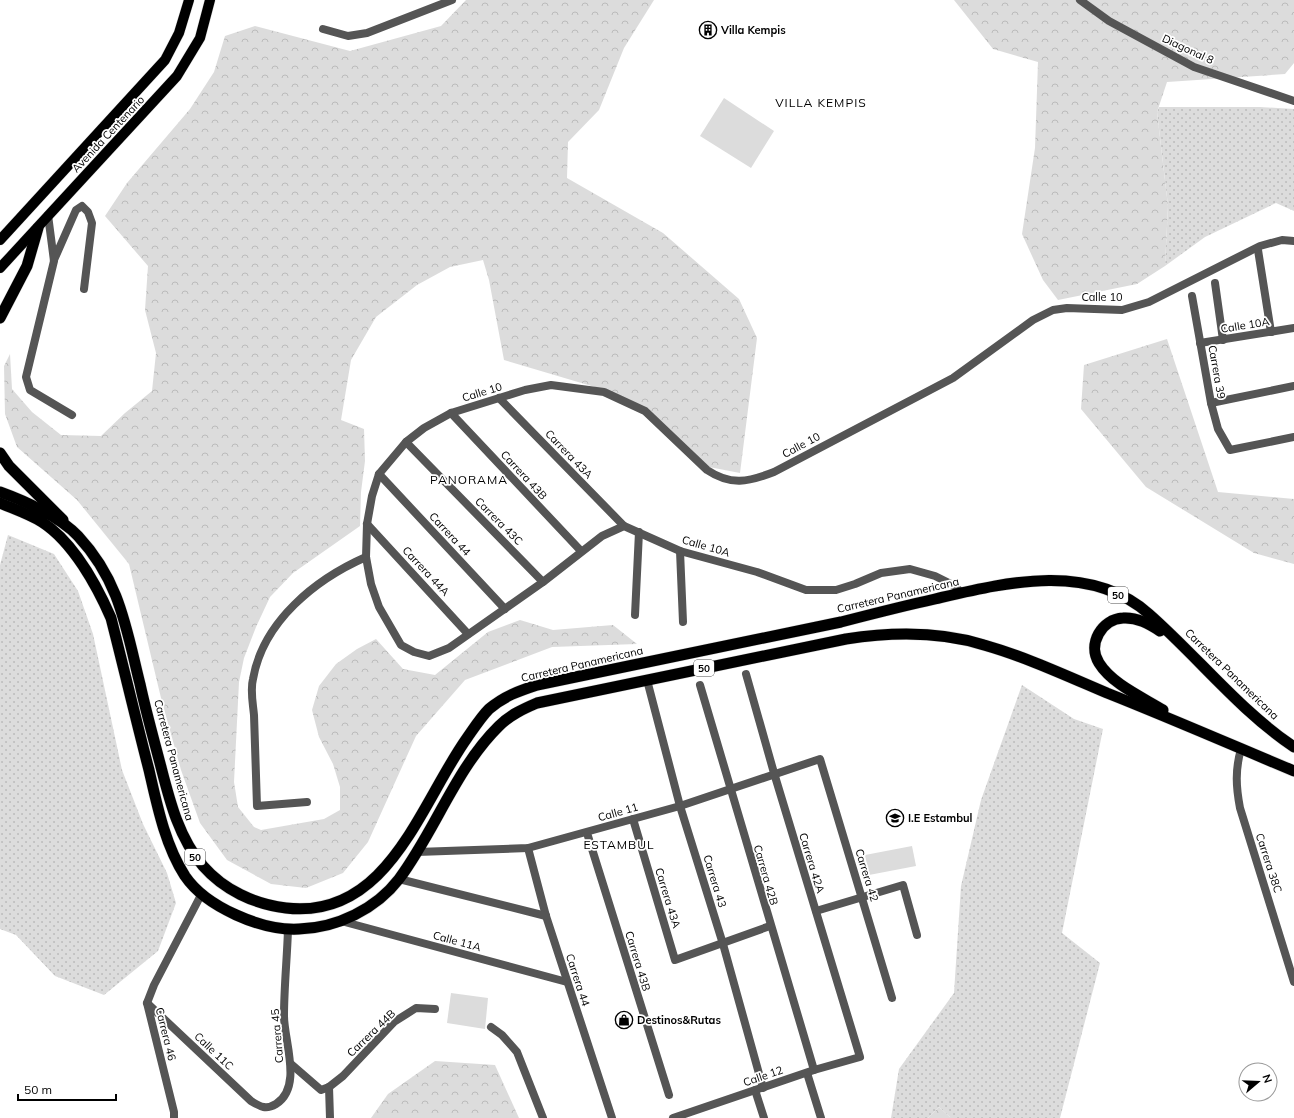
<svg xmlns="http://www.w3.org/2000/svg" width="1294" height="1118" font-family="Mulish,sans-serif">
	<defs>
		<pattern id="grass-dots" width="8" height="8" patternUnits="userSpaceOnUse"><rect width="8" height="8" fill="#dcdcdc"/><path d="M2 2h.1M6 6h.1" fill="none" stroke="#bbb" stroke-width="1.8" stroke-linecap="round"/></pattern>
		<pattern id="forest-crowns" width="20" height="18" patternUnits="userSpaceOnUse"><rect width="20" height="18" fill="#dcdcdc"/><path d="M2 6a3 3 0 1 1 6 0M12 15a3 3 0 1 1 6 0" fill="none" stroke="#bbb"/></pattern>
	</defs>
	<rect width="100%" height="100%" fill="#fff"/>
	<!-- grass -->
	<g fill="url(#grass-dots)">
		<path d="M1159,107H1260L1294,109V211L1276,203L1205,237L1165,266L1168,206L1157,112Z"/>
		<path d="M8,535L54,554L78,591L93,634L122,770L143,824L167,873L176,903L158,951L104,995L55,976L16,935L0,929V565Z"/>
		<path d="M1022,685L1074,719L1103,729L1062,933L1100,963L1060,1118H951L939,1107L928,1118H891L899,1069L954,993L961,886L981,800Z"/>
	</g>
	<!-- forest -->
	<g fill="url(#forest-crowns)">
		<path d="M466,0H654L624,48L599,110L568,142L567,178L663,233L739,299L757,338L740,473L709,467L645,409L605,390L504,360L489,280L483,260L450,267L417,285L376,317L351,360L341,420L364,429L365,461L361,492L360,526L293,573L270,597L256,627L244,658L239,682L234,782L238,807L254,827L261,830L324,819L340,810V787L333,764L319,737L312,710L319,686L336,664L357,649L376,639L403,669L435,675L488,632L520,620L553,630L613,625L637,644L552,647L465,680L416,736L368,842L343,873L306,888L271,884L227,860L200,823L181,770L161,698L129,564L77,500L17,447L5,414L4,366L10,354L12,389L32,412L61,435L101,436L125,413L152,391L156,353L145,310L148,266L105,216L127,183L190,109L214,72L225,36L255,26L350,51L441,26Z"/>
		<path d="M954,0H1294V63L1285,74L1167,82L1157,112L1168,206L1165,266L1137,284L1058,300L1043,280L1022,234L1035,148L1038,62L993,49Z"/>
		<path d="M1167,339L1218,492L1294,499V564L1254,553L1146,487L1081,409L1084,365Z"/>
		<path d="M435,1061L495,1065L519,1118H371L388,1094Z"/>
		<path d="M939,1107L951,1118H928Z"/>
	</g>
	<!-- pitch -->
	<g fill="#dcdcdc">
		<path d="M724,98L774,131L751,168L700,136Z"/>
		<path d="M912,846L916,866L869,875L865,855Z"/>
		<path d="M451,993L488,998L485,1029L447,1023Z"/>
	</g>
	<g fill="none" stroke-linecap="round" stroke-linejoin="round">
		<defs>
			<g id="primary">
				<path d="M0,240L165,60L179,33L189,0"/>
				<path d="M0,268L177,76L200,38L210,0"/>
			</g>
			<g id="trunk">
				<path d="M0,318L27,266L38,228"/>
				<path d="M0,453L9,466L63,520"/>
				<path d="M0,492C25,501 60,517 78,536C120,581 126,628 140,684C146,712 154,740 161,767C170,802 179,838 203,866C224,890 254,904 286,908C388,920 420,804 467,738C474,728 481,717 489,709C504,696 519,691 537,685L841,622C872,614 903,606 935,599C1004,583 1089,561 1149,614C1198,657 1239,710 1294,747"/>
				<path d="M0,503C14,509 29,514 42,522C73,542 97,586 111,618C124,669 136,720 149,770C157,805 165,845 185,876C206,907 262,931 299,929C337,928 376,909 399,879C435,831 456,768 499,726C510,715 523,709 537,703L846,639C891,632 939,631 984,645C1026,657 1067,676 1107,693C1170,718 1232,745 1294,771"/>
				<path d="M1160,631C1149,624 1137,617 1123,618C1102,619 1087,644 1099,663C1112,684 1142,697 1163,710"/>
			</g>
		</defs>
		<!-- primary casing -->
		<use href="#primary" stroke="#dbdbdb" stroke-width="11"/>
		<!-- trunk casing -->
		<use href="#trunk" stroke="#dbdbdb" stroke-width="12"/>
		<!-- minor -->
		<g stroke="#555" stroke-width="8">
			<path d="M1080,0L1109,21L1194,67L1294,101"/>
			<path d="M323,29L348,36L367,33L452,0"/>
			<path d="M48,215L54,261L26,377L30,390L72,415"/>
			<path d="M1258,250L1271,332"/>
			<path d="M54,260L76,210L82,206L88,212L92,223L84,289"/>
			<path d="M1215,283L1223,340"/>
			<path d="M1192,296L1211,403L1218,429L1230,450L1294,437"/>
			<path d="M1200,343L1294,328"/>
			<path d="M499,398L624,526"/>
			<path d="M1211,403L1294,386"/>
			<path d="M451,413L581,551"/>
			<path d="M406,442L543,582"/>
			<path d="M379,474L505,609"/>
			<path d="M367,524L468,634"/>
			<path d="M680,551L683,622"/>
			<path d="M635,615L639,532"/>
			<path d="M647,680L680,806L723,944L763,1088"/>
			<path d="M700,685L814,1070"/>
			<path d="M1241,749C1235,770 1236,787 1240,808L1294,982"/>
			<path d="M307,802L257,806C256,776 255,745 254,715C253,704 250,690 253,679C263,621 316,579 366,557"/>
			<path d="M633,819L675,960L770,926"/>
			<path d="M587,833L669,1095"/>
			<path d="M528,848L546,916L612,1118"/>
			<path d="M417,852L528,848L680,806L820,759L892,998"/>
			<path d="M399,879L546,916"/>
			<path d="M816,911L903,885L917,935"/>
			<path d="M341,921L567,982"/>
			<path d="M147,1003L251,1101C261,1107 266,1110 276,1104C303,1087 284,1041 284,1016C284,988 287,959 288,930"/>
			<path d="M491,1027L502,1035L517,1052L543,1118"/>
			<path d="M291,1064L321,1090L329,1087L343,1076L394,1022L416,1008L435,1009"/>
			<path d="M807,1073L821,1118"/>
			<path d="M329,1087L330,1118"/>
			<path d="M755,1090L764,1118"/>
			<path d="M174,1118V1112L147,1003L154,985L201,895"/>
			<path d="M673,1118L814,1070L860,1057L774,773L746,674"/>
		</g>
		<!-- tertiary -->
		<path stroke="#555" stroke-width="8" d="M962,593L953,585L935,576L910,569L881,573L855,584L836,590H806L757,572L680,551L624,526L602,536L543,582L449,648L429,656L414,652L401,645L379,607L371,584L366,557L367,524L372,496L379,474L406,442L424,428L451,413L525,390L551,385L604,392L645,411L707,470C731,486 748,482 774,472L953,378L1033,320L1053,310L1067,308L1122,310L1149,302L1260,246L1282,240L1294,241"/>
		<!-- primary -->
		<use href="#primary" stroke="#000" stroke-width="10"/>
		<!-- trunk -->
		<use href="#trunk" stroke="#000" stroke-width="11"/>
	</g>
	<!-- icons -->
	<defs>
		<symbol id="building-ring" viewBox="-11 -11 22 22"><circle r="9.5" fill="#fff" stroke="#000" stroke-width="1.5"/><path d="M-4-6H4V6H1V3H-1V6H-4ZM-2.5-4.3h1.7v1.8h-1.7ZM.8-4.3h1.7v1.8H.8ZM-2.5-1h1.7V.8h-1.7ZM.8-1h1.7V.8H.8Z" fill="#000"/></symbol>
		<symbol id="school-ring" viewBox="-11 -11 22 22"><circle r="9.5" fill="#fff" stroke="#000" stroke-width="1.5"/><path d="M0-5L7-2L0 1L-7-2ZM-4 1L0 2.5L4 1V4Q0 6-4 4Z" fill="#000"/></symbol>
		<symbol id="shop-ring" viewBox="-11 -11 22 22"><circle r="9.5" fill="#fff" stroke="#000" stroke-width="1.5"/><path d="M-5-2.5h2.3a2.7 3.5 0 0 1 5.4 0H5L5.5 6h-11ZM-1.5-2.5h3a1.5 2.3 0 0 0-3 0Z" fill="#000"/></symbol>
	</defs>
	<g fill-rule="evenodd">
		<use href="#building-ring" x="698" y="20" width="20" height="20"/>
		<use href="#school-ring" x="885" y="808" width="20" height="20"/>
		<use href="#shop-ring" x="614" y="1010" width="20" height="20"/>
	</g>
	<g text-anchor="middle" stroke-width="3.5" stroke-linejoin="round" paint-order="stroke">
		<!-- shield labels -->
		<g fill="#fff" stroke="#4c4c4c" stroke-width="1">
			<rect x="1108" y="587" width="20" height="16" rx="3"/>
			<rect x="694" y="660" width="20" height="16" rx="3"/>
			<rect x="185" y="849" width="20" height="16" rx="3"/>
		</g>
		<g font-size="10" font-weight="bold" fill="#000">
			<text x="1118" y="599">50</text>
			<text x="704" y="672">50</text>
			<text x="195" y="861">50</text>
		</g>
		<!-- poi labels -->
		<g font-size="11" font-weight="bold" fill="#000" stroke="#fff" text-anchor="start">
			<text x="721" y="34">Villa Kempis</text>
			<text x="908" y="822">I.E Estambul</text>
			<text x="637" y="1024">Destinos&amp;Rutas</text>
		</g>
		<!-- street labels -->
		<g font-size="11" fill="#000" stroke="#fff">
			<text transform="translate(1188 49) rotate(25)" y="4">Diagonal 8</text>
			<text transform="translate(108 134) rotate(-47)" y="4">Avenida Centenario</text>
			<text x="1102" y="301">Calle 10</text>
			<text transform="translate(1245 325) rotate(-9)" y="4">Calle 10A</text>
			<text transform="translate(1217 372) rotate(80)" y="4">Carrera 39</text>
			<text transform="translate(482 392) rotate(-17)" y="4">Calle 10</text>
			<text transform="translate(801 445) rotate(-28)" y="4">Calle 10</text>
			<text transform="translate(569 454) rotate(46)" y="4">Carrera 43A</text>
			<text transform="translate(524 475) rotate(47)" y="4">Carrera 43B</text>
			<text transform="translate(499 521) rotate(45)" y="4">Carrera 43C</text>
			<text transform="translate(450 534) rotate(47)" y="4">Carrera 44</text>
			<text transform="translate(706 546) rotate(16)" y="4">Calle 10A</text>
			<text transform="translate(426 571) rotate(47)" y="4">Carrera 44A</text>
			<text transform="translate(898 595) rotate(-13)" y="4">Carretera Panamericana</text>
			<text transform="translate(582 664) rotate(-13)" y="4">Carretera Panamericana</text>
			<text transform="translate(1232 674) rotate(44)" y="4">Carretera Panamericana</text>
			<text transform="translate(174 760) rotate(75)" y="4">Carretera Panamericana</text>
			<text transform="translate(618 812) rotate(-16)" y="4">Calle 11</text>
			<text transform="translate(812 863) rotate(73)" y="4">Carrera 42A</text>
			<text transform="translate(1269 863) rotate(72)" y="4">Carrera 38C</text>
			<text transform="translate(766 875) rotate(74)" y="4">Carrera 42B</text>
			<text transform="translate(867 875) rotate(73)" y="4">Carrera 42</text>
			<text transform="translate(715 881) rotate(73)" y="4">Carrera 43</text>
			<text transform="translate(668 898) rotate(73)" y="4">Carrera 43A</text>
			<text transform="translate(457 941) rotate(15)" y="4">Calle 11A</text>
			<text transform="translate(638 961) rotate(73)" y="4">Carrera 43B</text>
			<text transform="translate(578 980) rotate(72)" y="4">Carrera 44</text>
			<text transform="translate(371 1033) rotate(-44)" y="4">Carrera 44B</text>
			<text transform="translate(166 1034) rotate(76)" y="4">Carrera 46</text>
			<text transform="translate(277 1036) rotate(-95)" y="4">Carrera 45</text>
			<text transform="translate(214 1051) rotate(43)" y="4">Calle 11C</text>
			<text transform="translate(763 1076) rotate(-19)" y="4">Calle 12</text>
		</g>
		<!-- neighbourhood labels -->
		<g font-size="12" letter-spacing="1" fill="#000" stroke="#fff">
			<text x="821" y="107">VILLA KEMPIS</text>
			<text x="469" y="484">PANORAMA</text>
			<text x="619" y="849">ESTAMBUL</text>
		</g>
	</g>
	<!-- north arrow -->
	<g transform="translate(1258 1082) rotate(71)"><circle r="19" fill="#ffffff" stroke="#999999"/>
	<path d="M0-3L7 15L0 10L-7 15Z" fill="#000000"/>
	<text y="-6" font-size="11" font-weight="bold" text-anchor="middle" fill="#000000">N</text>
	</g>
	<!-- scale -->
	<path d="M18 1094v6h98v-6" fill="none" stroke="#000000" stroke-width="2"/>
	<text x="24" y="1094" font-size="12" fill="#000000" stroke="#ffffff" stroke-width="3" paint-order="stroke">50 m</text>
</svg>
